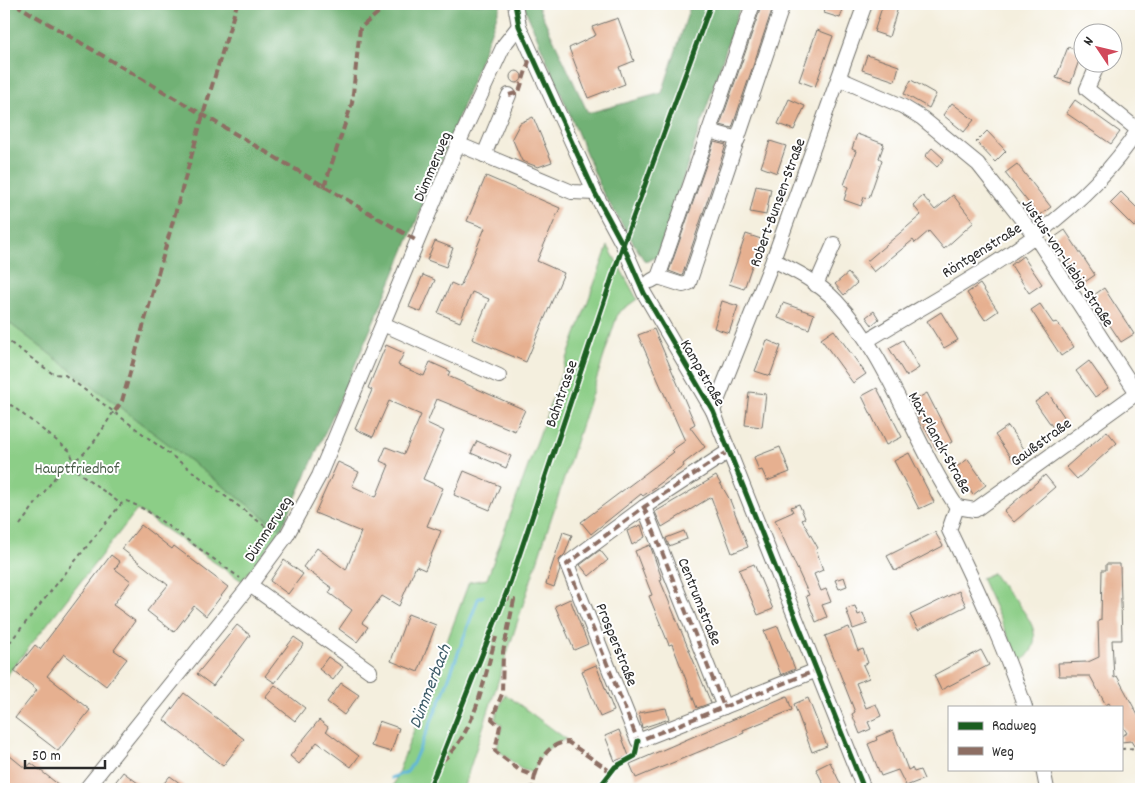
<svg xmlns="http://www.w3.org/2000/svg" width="1145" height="793" font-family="Dekko,sans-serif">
	<rect width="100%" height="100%" fill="#fff"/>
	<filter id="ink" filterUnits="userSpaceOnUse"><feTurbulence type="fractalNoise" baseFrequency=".02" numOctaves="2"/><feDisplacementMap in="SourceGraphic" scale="10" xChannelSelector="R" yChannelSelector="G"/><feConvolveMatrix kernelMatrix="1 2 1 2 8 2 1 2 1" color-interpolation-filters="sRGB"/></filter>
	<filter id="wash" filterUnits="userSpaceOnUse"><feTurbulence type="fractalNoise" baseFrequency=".0096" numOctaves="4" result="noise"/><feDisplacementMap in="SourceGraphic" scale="20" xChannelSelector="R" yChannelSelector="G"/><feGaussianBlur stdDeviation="1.12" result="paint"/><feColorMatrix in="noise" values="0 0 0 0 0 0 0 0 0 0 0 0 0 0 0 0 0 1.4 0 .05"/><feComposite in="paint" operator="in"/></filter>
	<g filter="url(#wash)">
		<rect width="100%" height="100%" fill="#f4efde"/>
		<!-- green -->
		<g fill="#8cce87" stroke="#5c7c59">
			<path d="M608,246L637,299L618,313L463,789H392L469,582L487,579Z"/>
			<path d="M4,319L281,530L242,581L137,510L4,679Z"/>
			<path d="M993,573C1009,600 1059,632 1020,663L981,578Z"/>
			<path d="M505,694L566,739C546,748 541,753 533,773L521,769L497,749L502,725L495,719Z"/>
		</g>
		<!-- forest -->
		<g fill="#71b174" stroke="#4e6e50">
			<path d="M4,4H501C436,183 360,357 281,530L4,319Z"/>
			<path d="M523,4H537L588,113L662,93L691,4H741L657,257L645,262L603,193Z"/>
		</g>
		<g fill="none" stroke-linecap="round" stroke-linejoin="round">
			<!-- stream -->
			<path stroke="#5eb6db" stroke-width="3" d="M391,778L407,772L413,763L443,694L478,599L483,596"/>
		</g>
		<g id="blocks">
			<!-- building -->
			<g fill="#e6b090">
				<path d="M762,4L773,7L732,128L720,125Z"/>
				<path d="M827,4H845L840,18L824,13Z"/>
				<path d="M883,4H899L889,37L874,32Z"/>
				<path d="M618,18L634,61L619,67L625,84L588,98L569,48L596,35L592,27Z"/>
				<path d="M817,30L833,36L815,87L799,81Z"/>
				<path d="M1068,47L1082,52L1071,83L1056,78Z"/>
				<path d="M867,55L899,66L895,81L862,70Z"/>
				<circle cx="516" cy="77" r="6"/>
				<path d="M911,80L936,94L929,108L904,94Z"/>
				<path d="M789,99L805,106L794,130L778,124Z"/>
				<path d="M1075,100L1120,132L1111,144L1066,113Z"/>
				<path d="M952,103L974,120L964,132L943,115Z"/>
				<path d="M533,117L552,162L538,167L522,161L512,138L520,123Z"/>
				<path d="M987,131L1006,151L995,162L976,142Z"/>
				<path d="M857,134L884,144L879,158L882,160L869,198L864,197L861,206L844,200L848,187L844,185L856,151L852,149Z"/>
				<path d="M770,141L786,146L777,173L761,167Z"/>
				<path d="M714,142L726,145L682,276L669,271Z"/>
				<path d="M932,148L944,159L937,167L925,156Z"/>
				<path d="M1017,164L1051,207L1039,216L1005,173Z"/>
				<path d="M486,176L560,208L537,261L564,273L526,362L472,339L489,299L472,292L460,322L438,313L451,283L460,287L485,228L467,221Z"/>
				<path d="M756,186L771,189L766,215L750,212Z"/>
				<path d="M1121,192L1141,212V219L1134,227L1110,203Z"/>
				<path d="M953,195L974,222L944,249L929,231L915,243L913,240L874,272L866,262L921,215L913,205L923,196L935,210Z"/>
				<path d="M1065,230L1095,275L1082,284L1052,239Z"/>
				<path d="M746,234L761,239L744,289L729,284Z"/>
				<path d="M435,241L453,248L446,267L427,260Z"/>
				<path d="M1023,256L1042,284L1029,293L1011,265Z"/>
				<path d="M848,273L857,283L844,295L835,284Z"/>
				<path d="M423,275L435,280L421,312L409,307Z"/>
				<path d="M980,284L998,311L985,320L967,293Z"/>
				<path d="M1104,288L1134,334L1121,342L1091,297Z"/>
				<path d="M722,301L738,306L729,333L714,328Z"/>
				<path d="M783,303L814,314L809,329L778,318Z"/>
				<path d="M1040,304L1053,323L1057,322L1074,347L1061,356L1031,310Z"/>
				<path d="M874,311L879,319L872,325L866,317Z"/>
				<path d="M941,312L958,340L944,348L927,321Z"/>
				<path d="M654,329L695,424L690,427L705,447L683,464L684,466L643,496L641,494L591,534L581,522L674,452L672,450L685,441L638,335Z"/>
				<path d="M834,330L866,374L853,383L821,339Z"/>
				<path d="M767,340L781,346L770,376L755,371Z"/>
				<path d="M903,340L919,368L906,376L889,348Z"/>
				<path d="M386,345L404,353L398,365L424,376L430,362L450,371L448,376L525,410L515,431L437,399L427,423L444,431L423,479L443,488L427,526L441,531L425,570L416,566L399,606L382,596L362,623L368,627L357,642L339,629L352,610L329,593L332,588L303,567L317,548L346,570L361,532L315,513L338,462L359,472L352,486L376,497L389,465L380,461L386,447L404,454L421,415L389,401L373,437L355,429L372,390L368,388Z"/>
				<path d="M1089,361L1108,388L1095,397L1076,371Z"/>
				<path d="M877,388L902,437L886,445L862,396Z"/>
				<path d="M749,392L766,394L762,427L745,425Z"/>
				<path d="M927,393L952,442L937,450L911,402Z"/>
				<path d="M1048,393L1067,421L1054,429L1035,402Z"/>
				<path d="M1008,426L1027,453L1014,462L995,435Z"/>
				<path d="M1107,431L1117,443L1077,479L1066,467Z"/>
				<path d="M477,441L511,456L506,468L471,453Z"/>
				<path d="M780,447L790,472L767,481L762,470L759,471L754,457Z"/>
				<path d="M909,453L934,502L919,509L894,461Z"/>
				<path d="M968,459L986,485L973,495L955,468Z"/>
				<path d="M464,471L500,486L490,510L454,495Z"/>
				<path d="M1045,475L1055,487L1014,522L1004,511Z"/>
				<path d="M716,476L730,500L748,547L732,553L711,497L662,527L655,512Z"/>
				<path d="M799,504L805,518L802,520L818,548L816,549L823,570L814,574L821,591L826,589L831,602L822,605L827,617L816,622L806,596L809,595L775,520L793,512L791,507Z"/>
				<path d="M141,525L172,549L174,546L228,587L206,616L194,606L174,632L147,611L168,585L122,549Z"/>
				<path d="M641,525L645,537L632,545L627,531Z"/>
				<path d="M684,531L687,539L669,546L666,538Z"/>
				<path d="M563,532L572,535L565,554L559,560L560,570L554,587L546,584Z"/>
				<path d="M935,532L943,546L895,571L887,556Z"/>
				<path d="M650,545L662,579L660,580L711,703L697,708L672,644L669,645L649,596L652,595L635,551Z"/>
				<path d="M600,550L608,560L589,576L580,565Z"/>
				<path d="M111,555L120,562L115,569L131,581L113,605L135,621L114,650L127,659L106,686L64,654L47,676L90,710L58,751L15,718L37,690L14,671L35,645L40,649Z"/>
				<path d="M284,560L303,574L288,594L270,581Z"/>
				<path d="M754,564L773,609L758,615L739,570Z"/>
				<path d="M1106,564H1120L1122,640H1112L1114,678L1117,676L1141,721V743L1134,746L1131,741L1121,742V736L1127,733L1121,724V707H1111L1109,703L1106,705L1090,676H1059L1058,663L1088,662L1099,657L1098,621L1101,620L1102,570H1106Z"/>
				<path d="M844,577L847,586L839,589L835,580Z"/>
				<path d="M959,591L966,606L918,630L910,615Z"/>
				<path d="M570,599L588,644L574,650L555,606Z"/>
				<path d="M855,606L858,615L863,613L867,624L853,629L846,609Z"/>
				<path d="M408,614L436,625L418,672L391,661Z"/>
				<path d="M237,625L250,635L213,686L197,674Z"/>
				<path d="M778,626L795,669L781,675L764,631Z"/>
				<path d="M849,627L858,651L863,649L868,663L863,665L869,678L856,683L866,708L876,704L881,716L868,722L871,729L860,734L852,714L855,712L825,636Z"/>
				<path d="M294,637L304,644L275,683L265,676Z"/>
				<path d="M981,650L989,665L941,690L934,675Z"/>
				<path d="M328,657L343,667L333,680L319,669Z"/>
				<path d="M596,665L614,711L600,717L582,671Z"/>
				<path d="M341,683L359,695L344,715L327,702Z"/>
				<path d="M275,685L305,708L295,721L265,697Z"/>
				<path d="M184,693L244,739L223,766L164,720Z"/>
				<path d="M787,696L792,710L743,730L744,733L636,778L630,764Z"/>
				<path d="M808,698L827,746L812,752L794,704Z"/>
				<path d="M666,708L669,719L642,728L639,713Z"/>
				<path d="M319,720L328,727L326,731L359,756L351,767L317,742L299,764L290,756Z"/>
				<path d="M379,721L399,728L391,752L371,746Z"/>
				<path d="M619,730L629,756L615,761L605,736Z"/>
				<path d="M893,730L908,770L912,768L914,772L920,770L924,779L906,786L898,770L881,776L868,744L877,740L876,737Z"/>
				<path d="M4,751L26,769L31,763L64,789H4Z"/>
				<path d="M830,762L843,789H826L816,769Z"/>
				<path d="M123,772L146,789H110Z"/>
				<path d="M170,776L188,789H159Z"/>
			</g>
		</g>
	</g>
	<g filter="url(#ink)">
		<use href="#blocks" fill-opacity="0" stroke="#71706a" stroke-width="1"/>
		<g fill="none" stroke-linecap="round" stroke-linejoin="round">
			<defs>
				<g id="minor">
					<path d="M515,4L519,26L595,193L623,245L644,293L713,411L864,789"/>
					<path d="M840,79L902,106L922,118L978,164L1035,236L1137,393"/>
					<path d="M709,131L738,139"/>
					<path d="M458,144L572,192L595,193"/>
					<path d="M484,155L509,95"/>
					<path d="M773,260C796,271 819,283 836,301C889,357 913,442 957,507"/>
					<path d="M658,277L683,285L689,283L783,4"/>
					<path d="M651,281L658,277L661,269L753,4"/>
					<path d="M816,285L834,244"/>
					<path d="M383,324L499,376"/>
					<path d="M868,340C964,281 1075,228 1138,130L1087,89L1098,64"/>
					<path d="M713,411L773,260L865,4"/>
					<path d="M729,451L644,507L567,564L638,741L817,670"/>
					<path d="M644,507L724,707"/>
					<path d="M957,507L975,510L1141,390"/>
					<path d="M957,507L949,530C977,588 1004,646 1025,707"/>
					<path d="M250,585L370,671"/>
					<path d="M1043,769L1047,789"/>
					<path d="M86,789L250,585L287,535L319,476L458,144L504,45L519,26"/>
				</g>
			</defs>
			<!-- minor casing -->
			<use href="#minor" stroke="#71706a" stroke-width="16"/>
			<!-- path -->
			<g stroke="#71706a" stroke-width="2" stroke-dasharray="4 4" stroke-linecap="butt">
				<path d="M4,338L53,374L65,375L274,533"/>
				<path d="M4,347L8,342"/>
				<path d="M4,405L9,408L11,405L70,451L77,471L121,504"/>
				<path d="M4,415L9,408"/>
				<path d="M20,525L64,465C88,458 101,431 114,411"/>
				<path d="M4,645L6,647L121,504L127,501L146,510L240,578"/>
				<path d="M1121,749L1137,748L1141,756"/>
			</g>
			<!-- minor -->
			<use href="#minor" stroke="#fff" stroke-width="14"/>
			<!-- quiet -->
			<g stroke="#8d6e63" stroke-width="4" stroke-dasharray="8 4" stroke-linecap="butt">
				<path d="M15,4L417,241"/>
				<path d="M509,95L519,92L532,52"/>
				<path d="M324,187L352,103L360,28L385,7V4"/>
				<path d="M115,411L122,401L203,115L237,4"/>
				<path d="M729,451L644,507L567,564L638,741L817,670"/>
				<path d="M644,507L724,707"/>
				<path d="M506,601L505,598L514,600L503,652L502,694L492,719L500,726L495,751L519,770L535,776L532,789"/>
				<path d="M442,761C477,731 483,680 496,637"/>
				<path d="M535,776C540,759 548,743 568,742L611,772"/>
			</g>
			<defs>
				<g id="cycleway">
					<path d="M515,4L519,26L595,193L623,245L644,293L713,411L864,789"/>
					<path d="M429,789L508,589L623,245L711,4"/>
					<path d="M598,789L615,767L635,756L638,741"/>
				</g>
			</defs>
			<!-- cycleway casing -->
			<use href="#cycleway" stroke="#fff" stroke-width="8"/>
			<!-- cycleway -->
			<use href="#cycleway" stroke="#1b5e20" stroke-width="5"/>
		</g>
	</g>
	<g text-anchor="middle" stroke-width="4" stroke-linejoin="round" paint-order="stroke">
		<!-- street labels -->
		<g font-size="16" fill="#2b2b2b" stroke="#fff">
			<text transform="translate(431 166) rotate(-67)" y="6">Dümmerweg</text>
			<text transform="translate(776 202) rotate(-70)" y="6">Robert-Bunsen-Straße</text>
			<text transform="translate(981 249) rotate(-32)" y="6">Röntgenstraße</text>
			<text transform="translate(1069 262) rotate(56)" y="6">Justus-von-Liebig-Straße</text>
			<text transform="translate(704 372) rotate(60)" y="6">Kampstraße</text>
			<text transform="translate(560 393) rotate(-71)" y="6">Bahntrasse</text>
			<text transform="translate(1040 441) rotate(-36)" y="6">Gaußstraße</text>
			<text transform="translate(941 442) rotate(61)" y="6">Max-Planck-Straße</text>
			<text transform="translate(267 528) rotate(-57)" y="6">Dümmerweg</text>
			<text transform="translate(701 601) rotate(68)" y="6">Centrumstraße</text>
			<text transform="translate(618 644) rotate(68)" y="6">Prosperstraße</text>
		</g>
		<!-- park labels -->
		<g font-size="16" fill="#485c47" stroke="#fff">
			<text x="77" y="473">Hauptfriedhof</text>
		</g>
		<!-- water labels -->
		<g font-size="18" font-style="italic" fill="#3d5c69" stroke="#fff">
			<text transform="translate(429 686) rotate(-69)" y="6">Dümmerbach</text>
		</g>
	</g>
	<!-- margin -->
	<rect width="1145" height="793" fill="none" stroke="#fff" stroke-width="20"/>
	<!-- legend -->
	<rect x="948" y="706" width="175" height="65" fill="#ffffff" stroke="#aaaaaa"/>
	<rect x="958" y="722" width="25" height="8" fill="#1b5e20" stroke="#aaaaaa"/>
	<text x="992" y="730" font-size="15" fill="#2b2b2b">Radweg</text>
	<rect x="958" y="747" width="25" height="8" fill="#8d6e63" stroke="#aaaaaa"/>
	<text x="992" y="756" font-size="15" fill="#2b2b2b">Weg</text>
	<!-- north arrow -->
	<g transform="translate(1098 48) rotate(305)"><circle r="24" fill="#ffffff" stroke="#aaaaaa"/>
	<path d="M0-4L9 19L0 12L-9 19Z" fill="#d1495b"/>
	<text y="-8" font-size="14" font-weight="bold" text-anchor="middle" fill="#2b2b2b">N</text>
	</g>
	<!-- scale -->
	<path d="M25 760v8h80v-8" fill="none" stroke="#2b2b2b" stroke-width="2.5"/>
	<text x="32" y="760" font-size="15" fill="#2b2b2b" stroke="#ffffff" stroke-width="4" paint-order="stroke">50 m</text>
</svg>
